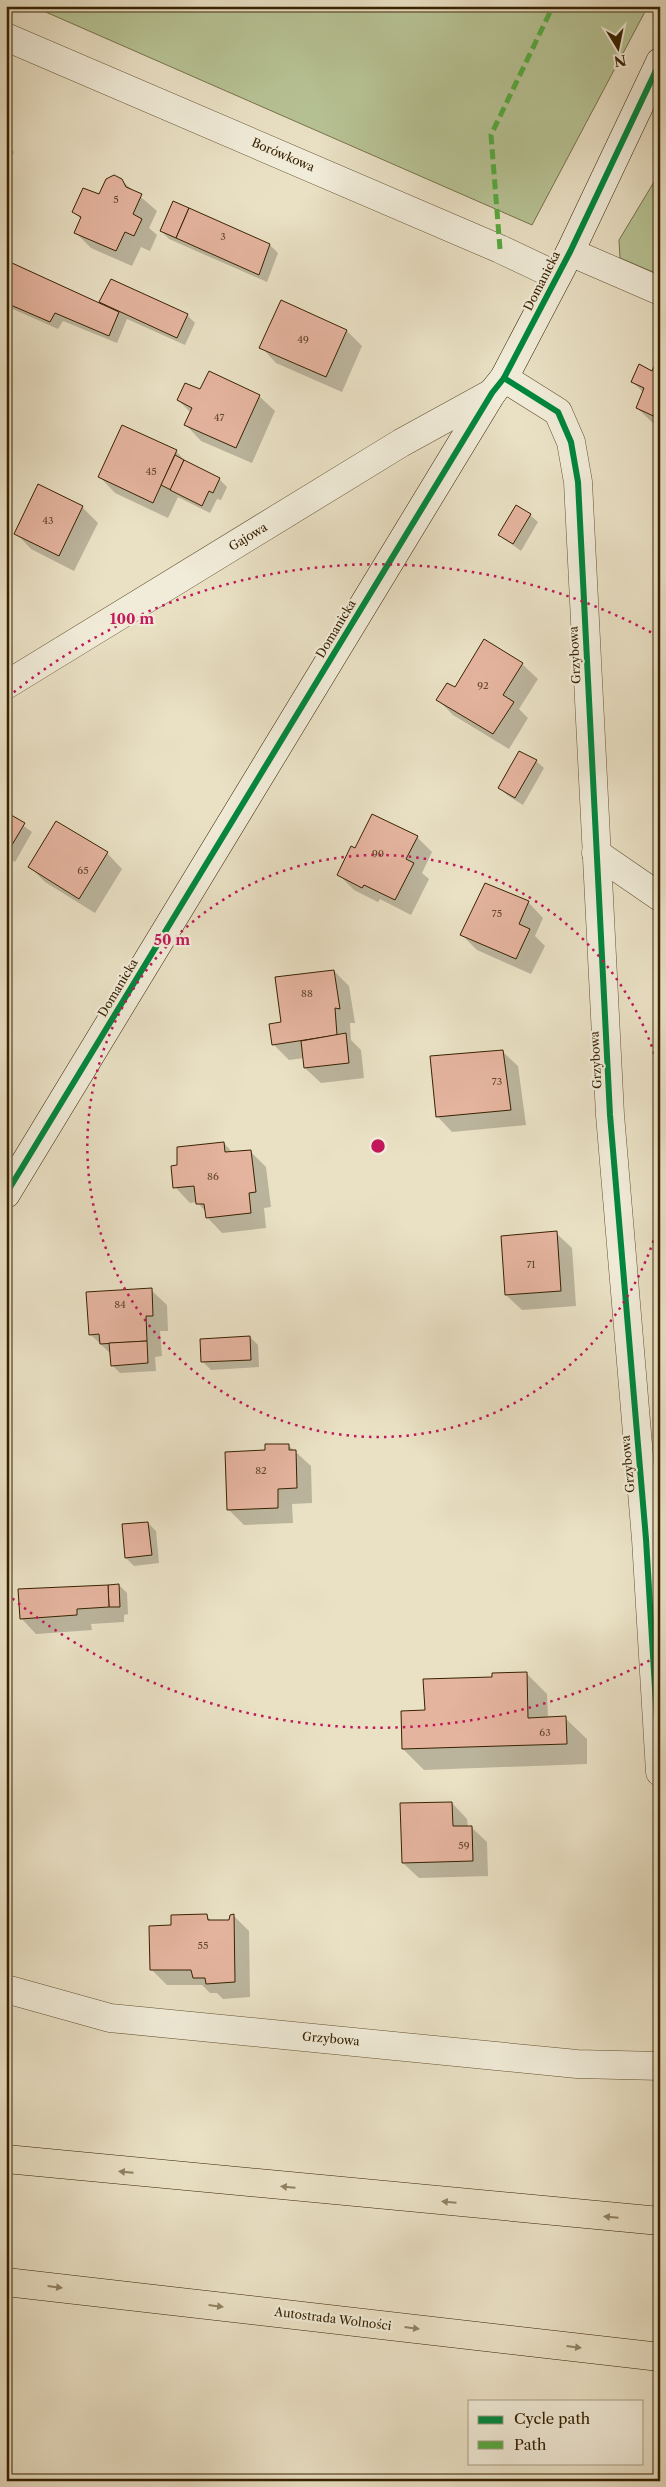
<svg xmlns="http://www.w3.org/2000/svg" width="666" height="2487" font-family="'Libre Caslon Text',serif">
	<rect width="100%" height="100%" fill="#eae1c5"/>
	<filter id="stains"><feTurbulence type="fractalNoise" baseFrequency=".004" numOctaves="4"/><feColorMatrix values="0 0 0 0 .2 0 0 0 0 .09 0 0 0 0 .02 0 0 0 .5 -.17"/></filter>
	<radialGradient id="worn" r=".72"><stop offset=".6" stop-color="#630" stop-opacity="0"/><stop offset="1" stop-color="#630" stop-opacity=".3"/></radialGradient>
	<!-- green -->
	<g fill="#b7c395" stroke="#77724a">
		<path d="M32,6H648L532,225Z"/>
		<path d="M660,172V275L620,258L619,240Z"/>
	</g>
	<!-- shadow -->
	<g fill="#0003">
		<path d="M6,144L14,152L6,169Z"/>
		<path d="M121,180L157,211L149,228L157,235L150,251L141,247L132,266L91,248L75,232L81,219L74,212Z"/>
		<path d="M161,231L270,245L278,253L267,282L169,239Z"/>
		<path d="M6,279L99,304L112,280L187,315L195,323L185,345L127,319L117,343L63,321L58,329L6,306Z"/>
		<path d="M347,331L362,346L342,392L276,363L261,347Z"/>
		<path d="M660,357V427L653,423L637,408L644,393L633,382L653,372Z"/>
		<path d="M201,391L259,396L275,411L252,463L201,441L186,425L191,413L178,400Z"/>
		<path d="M176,451L188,464L219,479L227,487L221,500L217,499L210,513L178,497L168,518L115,493L100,477Z"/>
		<path d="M38,486L82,507L98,523L74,571L31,549L16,533Z"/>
		<path d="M530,515L538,522L521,551L499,535Z"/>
		<path d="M522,664L538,679L519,709L528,718L509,749L453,715L438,700L455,689Z"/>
		<path d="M536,761L544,768L523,805L507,795L499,787Z"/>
		<path d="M6,813L32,832L15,862L6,856Z"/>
		<path d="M417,837L432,852L422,873L429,879L411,915L380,899L378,902L354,890L338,874L356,849Z"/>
		<path d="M107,853L122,869L95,913L45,882L29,866Z"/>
		<path d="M528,902L543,918L535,936L545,946L531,974L477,950L462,935Z"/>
		<path d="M334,971L349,986L355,1023H350L351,1040L361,1050L364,1078L321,1083L305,1068L304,1058L289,1060L273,1044L282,1023Z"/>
		<path d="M502,1051L518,1066L526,1125L452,1132L437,1116Z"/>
		<path d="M224,1143L233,1153L250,1151L266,1167L271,1207L264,1208L266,1228L222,1233L207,1217V1213L197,1202L190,1203L175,1187L179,1166Z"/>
		<path d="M556,1233L572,1248L576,1306L522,1310L506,1295Z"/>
		<path d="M151,1290L167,1305L168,1331H160L162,1356L155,1357L156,1371L120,1373L112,1365L111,1354L90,1334Z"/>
		<path d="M250,1337L258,1345L259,1367L211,1370L203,1362Z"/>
		<path d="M288,1445L311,1466L312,1503L292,1504L293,1523L244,1525L228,1509L266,1452Z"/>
		<path d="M148,1523L156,1531L159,1563L134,1566L126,1558Z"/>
		<path d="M6,1533L9,1567H6Z"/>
		<path d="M119,1585L127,1593L128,1614L124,1615V1622L91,1624L92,1630L36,1634L21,1618Z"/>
		<path d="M526,1673L547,1694L548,1718H565L587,1739V1764L424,1770L403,1749L426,1712L493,1678Z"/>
		<path d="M452,1803L467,1819L468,1827H471L487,1842L488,1876L419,1878L403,1863Z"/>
		<path d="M206,1916L212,1921L230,1922L234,1916L249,1931L250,1997L223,1999L217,1993H210L202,1985H167L152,1970Z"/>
	</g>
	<!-- building -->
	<g fill="#e5b49f" stroke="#372200">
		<path d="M114,175L122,179L126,187L142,194L133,214L142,219L134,236L125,232L116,251L74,233L81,217L72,212L83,188L99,194L106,179Z"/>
		<path d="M173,201L189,208L176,238L160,231Z"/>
		<path d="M189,208L270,244L259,275L176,238Z"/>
		<path d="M12,263L119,312L109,336L55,313L50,322L6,303V275Z"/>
		<path d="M111,279L188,314L177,338L99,302Z"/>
		<path d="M281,300L347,330L326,377L259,348Z"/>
		<path d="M660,354V419L636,408L644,388L631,382L639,364L652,371Z"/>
		<path d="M209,371L260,395L236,448L184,425L192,408L177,400L185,383L200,389Z"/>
		<path d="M122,425L177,450L153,503L98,477Z"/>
		<path d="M175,455L184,460L171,490L161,485Z"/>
		<path d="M184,460L220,478L213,493L209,491L202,506L170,490Z"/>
		<path d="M38,484L83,506L59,556L14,534Z"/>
		<path d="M516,505L531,514L513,544L498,535Z"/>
		<path d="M484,639L523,663L503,695L514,702L493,734L436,700L447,683L455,687Z"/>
		<path d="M519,751L537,760L515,798L498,788Z"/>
		<path d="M6,812L25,823L6,855Z"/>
		<path d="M372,814L418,836L406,859L414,863L395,900L364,885L362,888L337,875L351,846L355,848Z"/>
		<path d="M56,821L108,852L79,899L28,867Z"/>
		<path d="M485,883L529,901L519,924L530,929L516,959L460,935Z"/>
		<path d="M334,970L340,1009L335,1008L337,1035L272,1045L269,1024L281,1022L275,977Z"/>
		<path d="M346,1033L349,1063L304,1068L301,1041Z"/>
		<path d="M503,1050L511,1110L436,1117L430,1056Z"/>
		<path d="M224,1142L225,1152L251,1150L256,1192L249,1193L251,1213L206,1218L204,1204H196L194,1186L173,1188L171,1166L177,1165V1147Z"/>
		<path d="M557,1231L561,1291L505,1295L501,1236Z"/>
		<path d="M152,1288L153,1316H146L147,1341L100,1344L99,1334L89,1335L86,1292Z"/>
		<path d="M250,1336L251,1360L201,1362L200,1339Z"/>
		<path d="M147,1341L148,1363L111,1366L109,1343Z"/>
		<path d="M265,1444H289V1450H296L297,1488L278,1489V1508L227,1510L225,1452L265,1450Z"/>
		<path d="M148,1522L152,1555L125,1558L122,1524Z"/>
		<path d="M119,1584L120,1607H109L108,1585Z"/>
		<path d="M108,1585L109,1607L77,1609V1615L20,1619L18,1589Z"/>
		<path d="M527,1672L528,1718L566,1716L567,1744L402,1749L401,1711L425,1710L423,1679L492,1677V1673Z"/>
		<path d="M452,1802L453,1826H472L473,1861L402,1863L400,1803Z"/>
		<path d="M207,1914L208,1920H229L230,1915L234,1914L235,1982L206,1984L205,1978H193L191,1970H150L149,1926L171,1925V1915Z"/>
	</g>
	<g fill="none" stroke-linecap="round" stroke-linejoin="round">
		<defs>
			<g id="street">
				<path d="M6,37L500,249L557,276"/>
				<path d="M570,252L660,291"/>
				<path d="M504,378L558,412L571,442L578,482L610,1115L646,1539L660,1772"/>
				<path d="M6,685L401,443L492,393"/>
				<path d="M596,853L660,897"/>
				<path d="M6,1989L110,2018L577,2064L660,2066"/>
			</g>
			<path id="secondary" d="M6,1194L492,393L504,378L570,252L660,62"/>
			<g id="highway">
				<path d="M6,2159L660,2221"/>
				<path d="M6,2282L660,2357"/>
			</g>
		</defs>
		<!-- street casing -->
		<use href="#street" stroke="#645231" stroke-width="29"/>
		<!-- secondary casing -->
		<use href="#secondary" stroke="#372200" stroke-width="29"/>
		<!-- highway casing -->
		<use href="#highway" stroke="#372200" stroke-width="29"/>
		<!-- street -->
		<use href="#street" stroke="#f1ecd9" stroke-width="28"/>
		<!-- secondary -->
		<use href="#secondary" stroke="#f1ecd9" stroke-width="28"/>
		<!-- highway -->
		<use href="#highway" stroke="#eae1c5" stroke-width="28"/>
		<!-- quiet -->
		<path stroke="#55aa40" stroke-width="5" stroke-dasharray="10 5" stroke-linecap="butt" d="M500,249L491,135L553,6"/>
		<defs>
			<g id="cycleway">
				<path d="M504,378L558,412L571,442L578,482L610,1115L646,1539L660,1772"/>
				<path d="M6,1194L492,393L504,378L570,252L660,62"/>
			</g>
		</defs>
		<!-- cycleway casing -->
		<use href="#cycleway" stroke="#f1ecd9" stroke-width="9"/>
		<!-- cycleway -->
		<use href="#cycleway" stroke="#00873e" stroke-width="6"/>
	</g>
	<!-- one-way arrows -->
	<defs><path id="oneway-solid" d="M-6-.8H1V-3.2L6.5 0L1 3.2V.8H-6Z" transform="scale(1.25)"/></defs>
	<g fill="#908262">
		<use href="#oneway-solid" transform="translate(126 2172) rotate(-175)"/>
		<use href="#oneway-solid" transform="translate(288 2187) rotate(-175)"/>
		<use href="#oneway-solid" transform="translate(449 2202) rotate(-175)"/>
		<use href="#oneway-solid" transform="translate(611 2217) rotate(-175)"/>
		<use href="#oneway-solid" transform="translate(55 2287) rotate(7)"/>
		<use href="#oneway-solid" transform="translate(216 2306) rotate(7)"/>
		<use href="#oneway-solid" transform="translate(412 2328) rotate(7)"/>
		<use href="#oneway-solid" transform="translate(574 2347) rotate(7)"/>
	</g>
	<!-- distance rings -->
	<g fill="none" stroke="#c2185b" stroke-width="2.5" stroke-dasharray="2.5 5">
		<path d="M660 1219A291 291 0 1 1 660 1073"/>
		<path d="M656 1657A582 582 0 0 1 8 1595M8 697A582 582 0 0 1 656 635"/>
	</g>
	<g text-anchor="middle" stroke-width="4.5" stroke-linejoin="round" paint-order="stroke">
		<!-- number labels -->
		<g font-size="10" fill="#624628">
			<text x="116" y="203">5</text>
			<text x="223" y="240">3</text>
			<text x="303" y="343">49</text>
			<text x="219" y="421">47</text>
			<text x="151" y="475">45</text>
			<text x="48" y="524">43</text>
			<text x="483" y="689">92</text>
			<text x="378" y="857">90</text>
			<text x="83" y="874">65</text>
			<text x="497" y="917">75</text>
			<text x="307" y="997">88</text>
			<text x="497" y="1085">73</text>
			<text x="213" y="1180">86</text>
			<text x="531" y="1268">71</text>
			<text x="120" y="1308">84</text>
			<text x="261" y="1474">82</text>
			<text x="545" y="1736">63</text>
			<text x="464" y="1849">59</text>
			<text x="203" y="1949">55</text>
		</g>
		<!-- street labels -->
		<g font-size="12" fill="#372200" stroke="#f1ecd9">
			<text transform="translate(283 155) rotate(23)" y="4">Borówkowa</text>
			<text transform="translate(542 281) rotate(-63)" y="4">Domanicka</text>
			<text transform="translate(248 537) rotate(-31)" y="4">Gajowa</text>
			<text transform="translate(336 629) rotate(-59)" y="4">Domanicka</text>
			<text transform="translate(575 655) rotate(-93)" y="4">Grzybowa</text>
			<text transform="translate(118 988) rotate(-59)" y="4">Domanicka</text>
			<text transform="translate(596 1060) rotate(-93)" y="4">Grzybowa</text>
			<text transform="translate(628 1464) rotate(-95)" y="4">Grzybowa</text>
			<text transform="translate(331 2039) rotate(5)" y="4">Grzybowa</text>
			<text transform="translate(333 2319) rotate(7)" y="4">Autostrada Wolności</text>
		</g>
	</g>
	<circle cx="378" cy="1146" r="8" fill="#c2185b" stroke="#f1ecd9" stroke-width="2.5"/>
	<g font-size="15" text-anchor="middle" font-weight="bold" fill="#c2185b" stroke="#f1ecd9" stroke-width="4.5" stroke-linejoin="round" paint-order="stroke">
		<text x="132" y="624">100 m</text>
		<text x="172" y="945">50 m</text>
	</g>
	<!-- margin -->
	<rect width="666" height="2487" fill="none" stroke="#eae1c5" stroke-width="25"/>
	<rect x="8" y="8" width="651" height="2472" fill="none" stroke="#372200" stroke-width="2.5"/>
	<rect x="12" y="12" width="641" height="2462" fill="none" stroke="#372200"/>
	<!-- legend -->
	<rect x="468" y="2400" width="175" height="65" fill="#f1ecd9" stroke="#a79b82"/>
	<rect x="478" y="2416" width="25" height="8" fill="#00873e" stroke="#a79b82"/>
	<text x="514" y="2424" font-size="15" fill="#372200">Cycle path</text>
	<rect x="478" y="2441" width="25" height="8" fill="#55aa40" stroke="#a79b82"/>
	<text x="514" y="2450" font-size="15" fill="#372200">Path</text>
	<!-- north arrow -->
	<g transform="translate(618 48) rotate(170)" stroke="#f1ecd9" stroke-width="4" paint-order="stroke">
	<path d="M0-4L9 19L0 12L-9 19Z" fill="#372200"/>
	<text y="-8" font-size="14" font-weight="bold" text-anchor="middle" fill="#372200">N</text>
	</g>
	<rect width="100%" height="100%" filter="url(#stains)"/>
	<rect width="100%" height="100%" fill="url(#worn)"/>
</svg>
